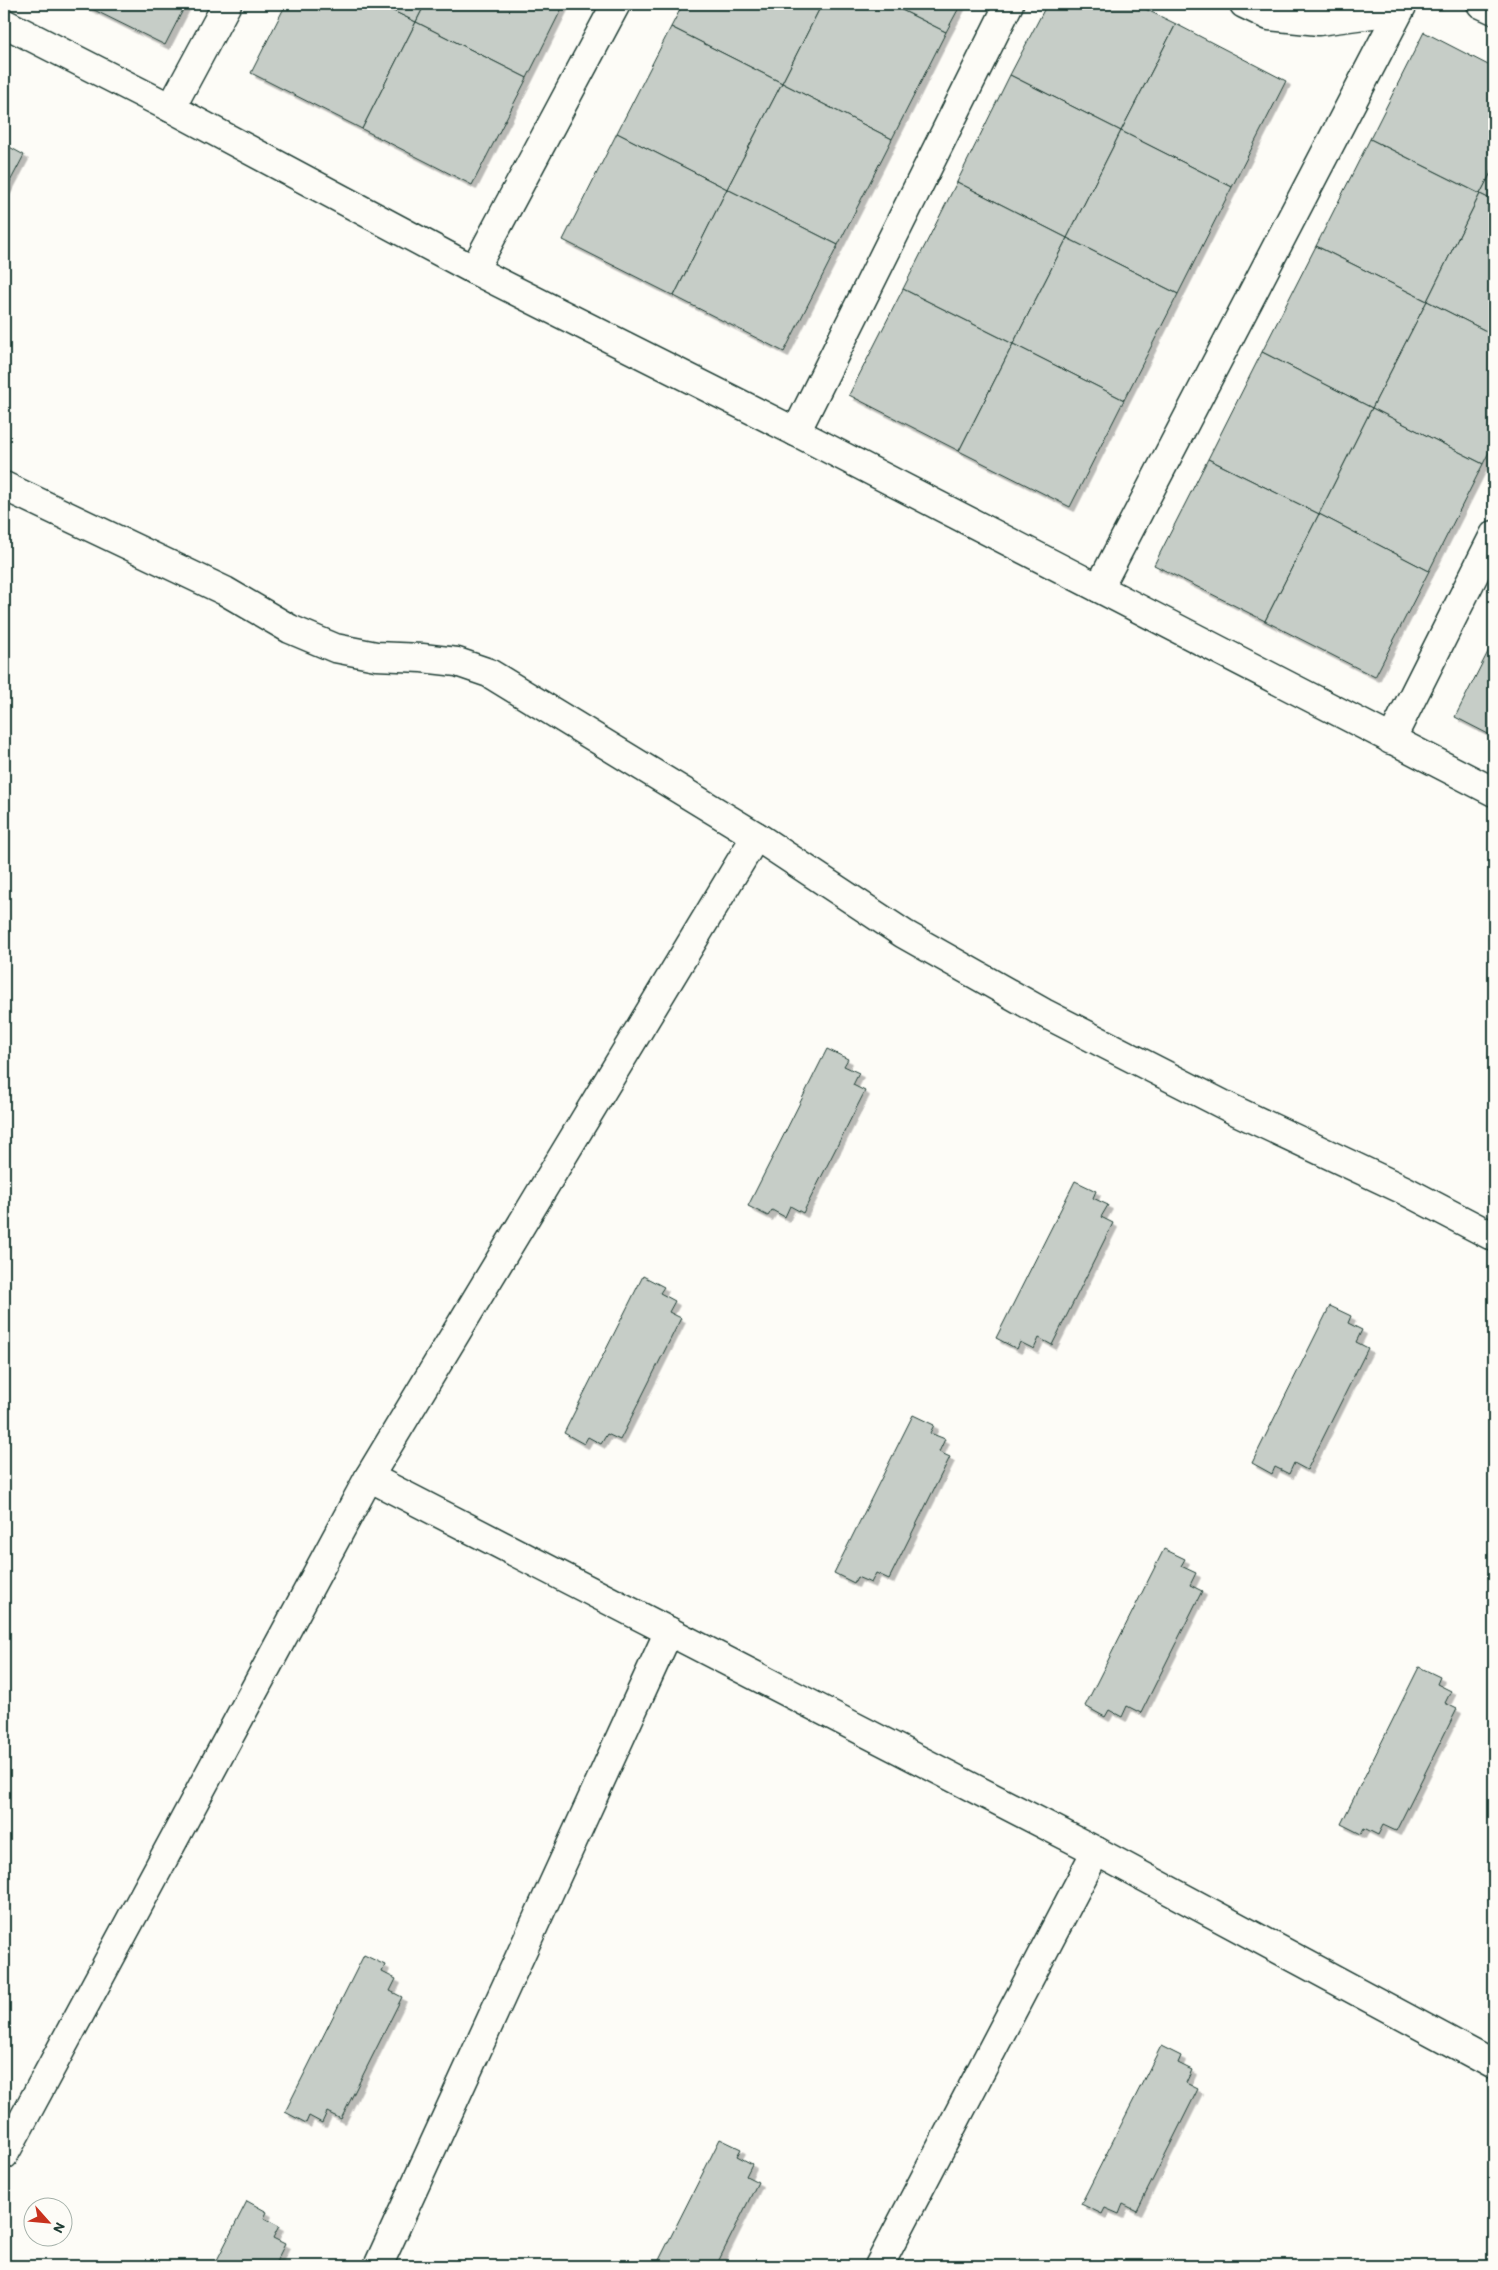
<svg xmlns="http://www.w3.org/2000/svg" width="1498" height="2270" font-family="Itim,sans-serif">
	<defs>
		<filter id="shadow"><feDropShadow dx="4.5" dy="4.5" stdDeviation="0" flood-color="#0004"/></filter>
	</defs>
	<rect width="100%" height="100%" fill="#fdfcf7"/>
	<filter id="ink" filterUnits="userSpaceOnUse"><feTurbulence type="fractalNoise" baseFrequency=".02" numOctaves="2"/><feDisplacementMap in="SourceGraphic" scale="10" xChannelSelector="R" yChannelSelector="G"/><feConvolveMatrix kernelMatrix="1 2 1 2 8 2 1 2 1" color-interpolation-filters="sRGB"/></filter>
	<g filter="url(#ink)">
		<!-- building -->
		<g fill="#c6cdc7" stroke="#1f3d34" filter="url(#shadow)">
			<path d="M82,4H186L165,45Z"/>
			<path d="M286,4H379L416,22L362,129L251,73Z"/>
			<path d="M379,4H425L416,22Z"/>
			<path d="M425,4H564L527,78L416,22Z"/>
			<path d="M683,4H822L782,83L671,27Z"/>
			<path d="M822,4H890L946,32L892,139L782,83Z"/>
			<path d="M890,4H961L946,32Z"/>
			<path d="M1047,4H1135L1176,24L1121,131L1010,75Z"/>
			<path d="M416,22L527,78L472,185L362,129Z"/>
			<path d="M1176,24L1286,81L1232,187L1121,131Z"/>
			<path d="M671,27L782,83L727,189L617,133Z"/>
			<path d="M1424,32L1494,68V167L1480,194L1370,139Z"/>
			<path d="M1010,75L1121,131L1067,238L957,182Z"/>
			<path d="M782,83L892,139L838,245L727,189Z"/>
			<path d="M1121,131L1232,187L1178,294L1067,238Z"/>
			<path d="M617,133L727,189L674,296L563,240Z"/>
			<path d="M1370,139L1480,194L1427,301L1316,246Z"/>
			<path d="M4,144L24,155L4,193Z"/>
			<path d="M1494,167V201L1480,194Z"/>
			<path d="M957,182L1067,238L1013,344L903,289Z"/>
			<path d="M727,189L838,245L784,352L674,296Z"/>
			<path d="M1480,194L1494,201V335L1427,301Z"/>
			<path d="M1067,238L1178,294L1124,400L1013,344Z"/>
			<path d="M1316,246L1427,301L1372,408L1262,352Z"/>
			<path d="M903,289L1013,344L959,451L849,395Z"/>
			<path d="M1427,301L1494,335V442L1483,464L1372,408Z"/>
			<path d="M1013,344L1124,400L1070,507L959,451Z"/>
			<path d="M1262,352L1372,408L1319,514L1208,459Z"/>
			<path d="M1372,408L1483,464L1429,571L1319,514Z"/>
			<path d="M1208,459L1319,514L1265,621L1154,565Z"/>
			<path d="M1319,514L1429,571L1375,677L1265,621Z"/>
			<path d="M1494,640V737L1455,717Z"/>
			<path d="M827,1049L848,1059L844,1066L859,1073L853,1085L865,1091L803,1213L790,1206L785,1217L772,1210L768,1216L748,1206Z"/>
			<path d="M1075,1181L1096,1191L1093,1198L1108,1205L1101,1217L1113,1223L1052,1345L1039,1338L1034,1349L1020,1342L1017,1349L996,1338Z"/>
			<path d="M643,1276L664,1287L660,1293L675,1301L669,1312L681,1318L620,1440L607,1434L601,1444L588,1437L584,1444L564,1433Z"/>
			<path d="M1330,1306L1351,1316L1348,1323L1362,1330L1356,1342L1368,1348L1307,1470L1294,1463L1289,1474L1275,1467L1272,1474L1252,1463Z"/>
			<path d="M913,1415L934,1425L930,1433L945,1439L939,1452L950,1457L889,1579L876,1573L871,1583L857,1577L854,1583L834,1573Z"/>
			<path d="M1164,1549L1185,1559L1181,1566L1196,1573L1190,1585L1202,1591L1141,1713L1127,1706L1122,1717L1109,1710L1105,1717L1085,1706Z"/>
			<path d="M1419,1667L1440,1677L1437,1684L1451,1691L1445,1703L1457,1709L1396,1831L1383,1825L1378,1835L1364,1828L1361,1834L1341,1824Z"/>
			<path d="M364,1955L385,1965L382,1972L396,1979L390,1991L402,1997L341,2119L327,2112L322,2123L309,2116L306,2123L285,2112Z"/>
			<path d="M1161,2046L1181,2056L1178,2063L1192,2070L1186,2083L1198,2089L1137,2211L1123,2204L1119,2214L1105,2208L1102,2214L1081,2204Z"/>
			<path d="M720,2139L741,2149L737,2156L752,2164L746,2176L758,2182L716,2266H656Z"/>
			<path d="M247,2201L267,2212L264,2218L279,2226L273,2238L285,2244L274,2266H214Z"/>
			<path d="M1494,2253V2266H1487Z"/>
		</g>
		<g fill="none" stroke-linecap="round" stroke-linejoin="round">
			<defs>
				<g id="minor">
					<path d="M1244,4L1269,16L1319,21L1372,14L1395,4"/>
					<path d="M1481,4L1494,10"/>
					<path d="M4,23L171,108L474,270L796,432L1494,792"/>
					<path d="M171,108L227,4"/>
					<path d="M474,270L616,4"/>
					<path d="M796,432L1009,4"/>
					<path d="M4,486L225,591L290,629L335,648L376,656L422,658L457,662L489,673L756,836L904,934L1044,1013L1232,1109L1404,1190L1494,1237"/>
					<path d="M1099,588L1403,4"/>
					<path d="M1391,740L1494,535"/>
					<path d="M369,1477L1096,1851L1494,2065"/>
					<path d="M4,2155L369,1477L756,836"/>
					<path d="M378,2266L669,1631"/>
					<path d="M879,2266L1096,1851"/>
				</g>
			</defs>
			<!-- minor casing -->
			<use href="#minor" stroke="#1f3d34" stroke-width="31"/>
			<!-- minor -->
			<use href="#minor" stroke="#fdfcf7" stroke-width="28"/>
		</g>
	</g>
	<!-- margin -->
	<rect width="1498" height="2270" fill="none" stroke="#fdfcf7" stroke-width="20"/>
	<rect x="10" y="10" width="1478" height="2250" fill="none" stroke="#1f3d34" stroke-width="2" filter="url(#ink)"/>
	<!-- north arrow -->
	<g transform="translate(48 2222) rotate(117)"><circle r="24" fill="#fdfcf7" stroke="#a4b0a9"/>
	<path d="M0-4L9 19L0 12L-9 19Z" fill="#c8321e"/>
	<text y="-8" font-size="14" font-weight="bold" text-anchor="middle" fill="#1f3d34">N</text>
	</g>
</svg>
